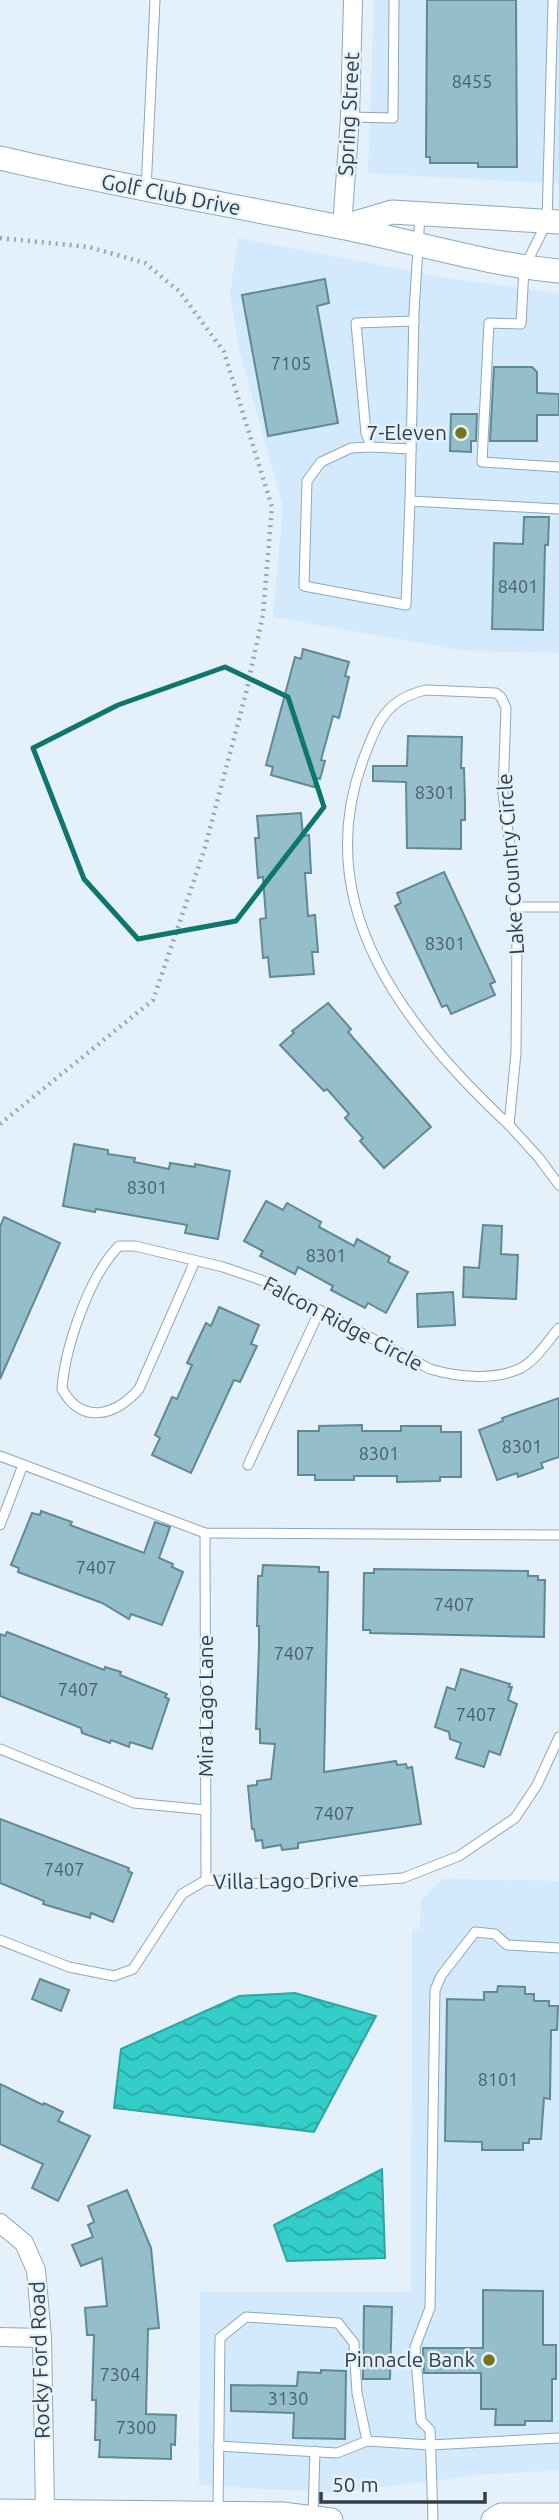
<svg xmlns="http://www.w3.org/2000/svg" width="559" height="2520" font-family="Ubuntu,sans-serif">
	<defs>
		<pattern id="water-waves" width="16" height="10" patternUnits="userSpaceOnUse" patternTransform="scale(1.75)"><rect width="16" height="10" fill="#32cec7"/><path d="M0 5q4-4 8 0t8 0" fill="none" stroke="#2ba9a4"/></pattern>
	</defs>
	<rect width="100%" height="100%" fill="#e4f1fb"/>
	<!-- built -->
	<g fill="#d3e9fc">
		<path d="M374,0H559V184L368,173Z"/>
		<path d="M238,238L453,279L559,293V653L466,651L273,617L283,507L240,352L230,294Z"/>
		<path d="M442,1879L559,1881V2470L480,2475L337,2493L199,2485L200,2292H411L412,1929H420L421,1900Z"/>
	</g>
	<!-- water -->
	<g fill="url(#water-waves)" stroke="#32a3a1" stroke-width="2">
		<path d="M295,1993L376,2016L314,2132L114,2108L121,2049L239,1996Z"/>
		<path d="M382,2169L385,2258L287,2261L274,2225Z"/>
	</g>
	<!-- building -->
	<g fill="#93beca" stroke="#608994" stroke-width="2">
		<path d="M427,0H516L517,167H478V163H430V157H426Z"/>
		<path d="M325,279L329,303L317,306L338,423L268,436L242,295Z"/>
		<path d="M494,367H532L537,372V393L559,394V415H537V441H490Z"/>
		<path d="M451,414H477L476,441H471V452L450,451Z"/>
		<path d="M524,517H549L548,545H545L543,630L492,629L494,543L523,544Z"/>
		<path d="M303,649L349,662L345,676L349,677L339,718L333,716L321,760L325,761L320,779L317,778L314,787L271,775L273,767L266,765L295,657L301,659Z"/>
		<path d="M408,736L462,737L461,768H464L465,802V820H461V849L407,848L406,782L373,781V766H407Z"/>
		<path d="M301,813L303,836L309,835L311,873H305L308,916L315,915L318,952H312L314,974L270,977L268,957L263,958L260,919L266,918L263,877L258,878L255,838H259L257,816Z"/>
		<path d="M444,872L495,982L490,984L495,995L451,1014L447,1005L442,1007L395,906L401,903L397,893Z"/>
		<path d="M328,1003L351,1029L348,1032L431,1127L384,1168L360,1141L363,1138L345,1118L349,1114L327,1089L324,1091L280,1045L294,1033L292,1031Z"/>
		<path d="M74,1144L108,1150V1154L135,1158L134,1162L169,1169L170,1163L195,1167V1164L230,1171L218,1239L185,1233L187,1225L96,1209L95,1212L63,1206Z"/>
		<path d="M266,1201L283,1210L287,1203L321,1222L319,1227L354,1246L357,1239L390,1257L388,1262L408,1272L386,1313L368,1303L365,1308L331,1290L333,1286L298,1267L295,1274L260,1256L263,1251L244,1241Z"/>
		<path d="M4,1217L60,1243L0,1379V1227Z"/>
		<path d="M483,1225L502,1226L501,1254L518,1255L516,1299L463,1297L464,1267L479,1268Z"/>
		<path d="M453,1292L455,1325L418,1327L417,1294Z"/>
		<path d="M219,1307L259,1325L251,1344L257,1346L240,1382L234,1380L191,1473L152,1455L160,1438L155,1435L172,1397L177,1399L192,1365L187,1363L206,1323L211,1326Z"/>
		<path d="M559,1398V1457L541,1463L543,1468L518,1477L517,1473L497,1480L479,1430L503,1421L502,1418Z"/>
		<path d="M362,1425V1431H401V1426H441V1432H461V1477H440V1481L397,1482V1476H354V1480H315V1475H298V1431H319V1426Z"/>
		<path d="M41,1511L72,1522L70,1525L144,1553L155,1522L170,1527L159,1558L173,1564L172,1567L183,1572L162,1625L131,1614L129,1619L102,1603L18,1572L19,1568L11,1565L32,1513L40,1515Z"/>
		<path d="M263,1565L319,1567V1572H328L324,1772L396,1761L397,1765L406,1764L407,1768L412,1767L421,1824L298,1843V1848L282,1850L281,1845L263,1848L262,1840L256,1841L254,1829H252L248,1786L257,1785V1781L271,1779L275,1744L260,1743V1729H256L259,1646V1626H257L258,1576H262Z"/>
		<path d="M374,1569L528,1571V1576H538V1580H545L544,1637L370,1633V1630H363L364,1573H374Z"/>
		<path d="M7,1632L104,1670L105,1667L121,1672L120,1675L167,1694L165,1697L169,1699L152,1749L130,1742L129,1747L111,1740L110,1743L82,1733L81,1728L0,1696V1634L5,1636Z"/>
		<path d="M461,1669L510,1684L509,1687H512L508,1700L517,1704L500,1755L489,1751L484,1767L456,1758L461,1743L450,1739L449,1732L435,1727L447,1687L455,1690Z"/>
		<path d="M0,1819L129,1868L128,1871L132,1873L113,1922L91,1913L90,1918L43,1904L44,1901L0,1883Z"/>
		<path d="M40,1979L69,1990L61,2011L32,1999Z"/>
		<path d="M498,1986L525,1987V1994H534V2001H549V2006H558L557,2030H551L550,2099L544,2098L541,2139H529V2143H523V2150H482V2142L445,2141L447,1999L484,2000V1992H497Z"/>
		<path d="M0,2084L43,2105L44,2103L63,2112L58,2121L90,2136L58,2201L32,2188L43,2164L0,2144Z"/>
		<path d="M127,2190L151,2248L159,2328L148,2329L146,2414L176,2415L175,2445L171,2444V2459L99,2457L100,2440H95L96,2400H92L94,2335H87L85,2308L107,2306L102,2258L81,2266L72,2245L93,2237L88,2225L94,2222L88,2206Z"/>
		<path d="M483,2290L543,2291V2345H556V2379H552V2421H525V2425H495L496,2409H481V2373H424L423,2348H483Z"/>
		<path d="M364,2306L392,2307L390,2379H363Z"/>
		<path d="M321,2370L346,2371L345,2439L293,2438L294,2413L231,2411V2385L297,2386L298,2372L321,2373Z"/>
	</g>
	<g fill="none" stroke-linecap="round" stroke-linejoin="round">
		<defs>
			<g id="service">
				<path d="M553,0L547,222L524,268L521,324L489,323L482,462L559,467"/>
				<path d="M350,117L393,118L394,0"/>
				<path d="M146,190L155,0"/>
				<path d="M420,215L414,312L410,501L559,509"/>
				<path d="M371,447L351,448L321,462L307,481L304,586L406,605L410,501"/>
				<path d="M411,449L371,447L366,433L356,323L414,321"/>
				<path d="M426,690L496,693L501,697L506,708L503,794L512,862L517,931L516,1053L509,1125C408,1030 308,909 363,760C377,724 385,699 426,690Z"/>
				<path d="M516,907H559"/>
				<path d="M509,1125L539,1158L559,1185"/>
				<path d="M195,1261L139,1389C115,1416 82,1425 62,1389C65,1347 89,1276 119,1246H135L223,1267L261,1280L430,1369C457,1377 495,1381 521,1368C536,1360 548,1341 559,1328"/>
				<path d="M0,1456L205,1533L559,1535"/>
				<path d="M248,1465L320,1310"/>
				<path d="M0,1525L23,1465"/>
				<path d="M205,1533L206,1880"/>
				<path d="M0,1749L134,1803L206,1810"/>
				<path d="M0,1940L69,1967L114,1976L133,1969L182,1894L206,1880L266,1884L330,1883L403,1878L459,1856L515,1818L537,1785L559,1737"/>
				<path d="M218,2446L337,2453L367,2441L430,2445L559,2438"/>
				<path d="M218,2512L220,2338L246,2317L338,2323L354,2343L357,2393L367,2441"/>
				<path d="M313,2515L315,2451"/>
				<path d="M433,2520L430,2430L421,2421L415,2347L430,2308L435,1990L441,1976L475,1932L495,1934L507,1945L559,1948"/>
			</g>
			<g id="minor">
				<path d="M342,227L350,117L353,0"/>
				<path d="M0,2223L24,2243L36,2270L42,2338L45,2511"/>
				<path d="M0,2337L42,2338"/>
			</g>
			<g id="tertiary">
				<path d="M0,158C112,185 226,204 340,227C413,241 484,264 559,271"/>
				<path d="M342,227L392,212L559,222"/>
				<path d="M0,2511L282,2514L331,2520"/>
				<path d="M493,2520L501,2515H559"/>
			</g>
		</defs>
		<!-- service casing -->
		<use href="#service" stroke="#8ba8c1" stroke-width="11"/>
		<!-- minor casing -->
		<use href="#minor" stroke="#8ba8c1" stroke-width="20"/>
		<!-- tertiary casing -->
		<use href="#tertiary" stroke="#8ba8c1" stroke-width="25"/>
		<!-- path -->
		<path stroke="#99a6b0" stroke-width="4.5" stroke-dasharray="2 5" stroke-linecap="butt" d="M0,238L89,247L145,263L180,292L224,352L272,507L263,614L246,693L204,851L153,1000L0,1124"/>
		<!-- service -->
		<use href="#service" stroke="#fff" stroke-width="9"/>
		<!-- minor -->
		<use href="#minor" stroke="#fff" stroke-width="18"/>
		<!-- tertiary -->
		<use href="#tertiary" stroke="#fff" stroke-width="23"/>
	</g>
	<!-- marked area -->
	<path fill="none" stroke="#0f766e" stroke-width="5" stroke-linejoin="round" d="M225,667L288,697L324,807L236,921L138,939L84,879L33,748L118,705Z"/>
	<!-- markers -->
	<g fill="#74751c" stroke="#e4f1fb" stroke-width="2.5">
		<circle cx="461" cy="433" r="7"/>
		<circle cx="489" cy="2360" r="7"/>
	</g>
	<g text-anchor="middle" stroke-width="5" stroke-linejoin="round" paint-order="stroke">
		<!-- number labels -->
		<g font-size="18" fill="#4a5e68">
			<text x="472" y="88">8455</text>
			<text x="291" y="370">7105</text>
			<text x="518" y="593">8401</text>
			<text x="435" y="799">8301</text>
			<text x="445" y="950">8301</text>
			<text x="147" y="1194">8301</text>
			<text x="326" y="1262">8301</text>
			<text x="522" y="1453">8301</text>
			<text x="379" y="1460">8301</text>
			<text x="96" y="1574">7407</text>
			<text x="454" y="1611">7407</text>
			<text x="294" y="1660">7407</text>
			<text x="78" y="1696">7407</text>
			<text x="476" y="1721">7407</text>
			<text x="334" y="1820">7407</text>
			<text x="64" y="1876">7407</text>
			<text x="498" y="2086">8101</text>
			<text x="120" y="2381">7304</text>
			<text x="288" y="2405">3130</text>
			<text x="136" y="2434">7300</text>
		</g>
		<!-- street labels -->
		<g font-size="21" fill="#313e48" stroke="#e4f1fb">
			<text transform="translate(349 114) rotate(-87)" y="7">Spring Street</text>
			<text transform="translate(171 195) rotate(11)" y="7">Golf Club Drive</text>
			<text transform="translate(511 864) rotate(-94)" y="7">Lake Country Circle</text>
			<text transform="translate(343 1324) rotate(28)" y="7">Falcon Ridge Circle</text>
			<text transform="translate(206 1706) rotate(-90)" y="7">Mira Lago Lane</text>
			<text transform="translate(286 1881) rotate(-1)" y="7">Villa Lago Drive</text>
			<text transform="translate(40 2360) rotate(-92)" y="7">Rocky Ford Road</text>
		</g>
		<!-- poi labels -->
		<g font-size="21" fill="#313e48" stroke="#e4f1fb" text-anchor="end">
			<text x="447" y="440">7-Eleven</text>
			<text x="475" y="2367">Pinnacle Bank</text>
		</g>
	</g>
	<!-- scale -->
	<path d="M321 2492v10h164v-10" fill="none" stroke="#313e48" stroke-width="3.5"/>
	<text x="332" y="2492" font-size="21" fill="#313e48" stroke="#e4f1fb" stroke-width="5" paint-order="stroke">50 m</text>
</svg>
